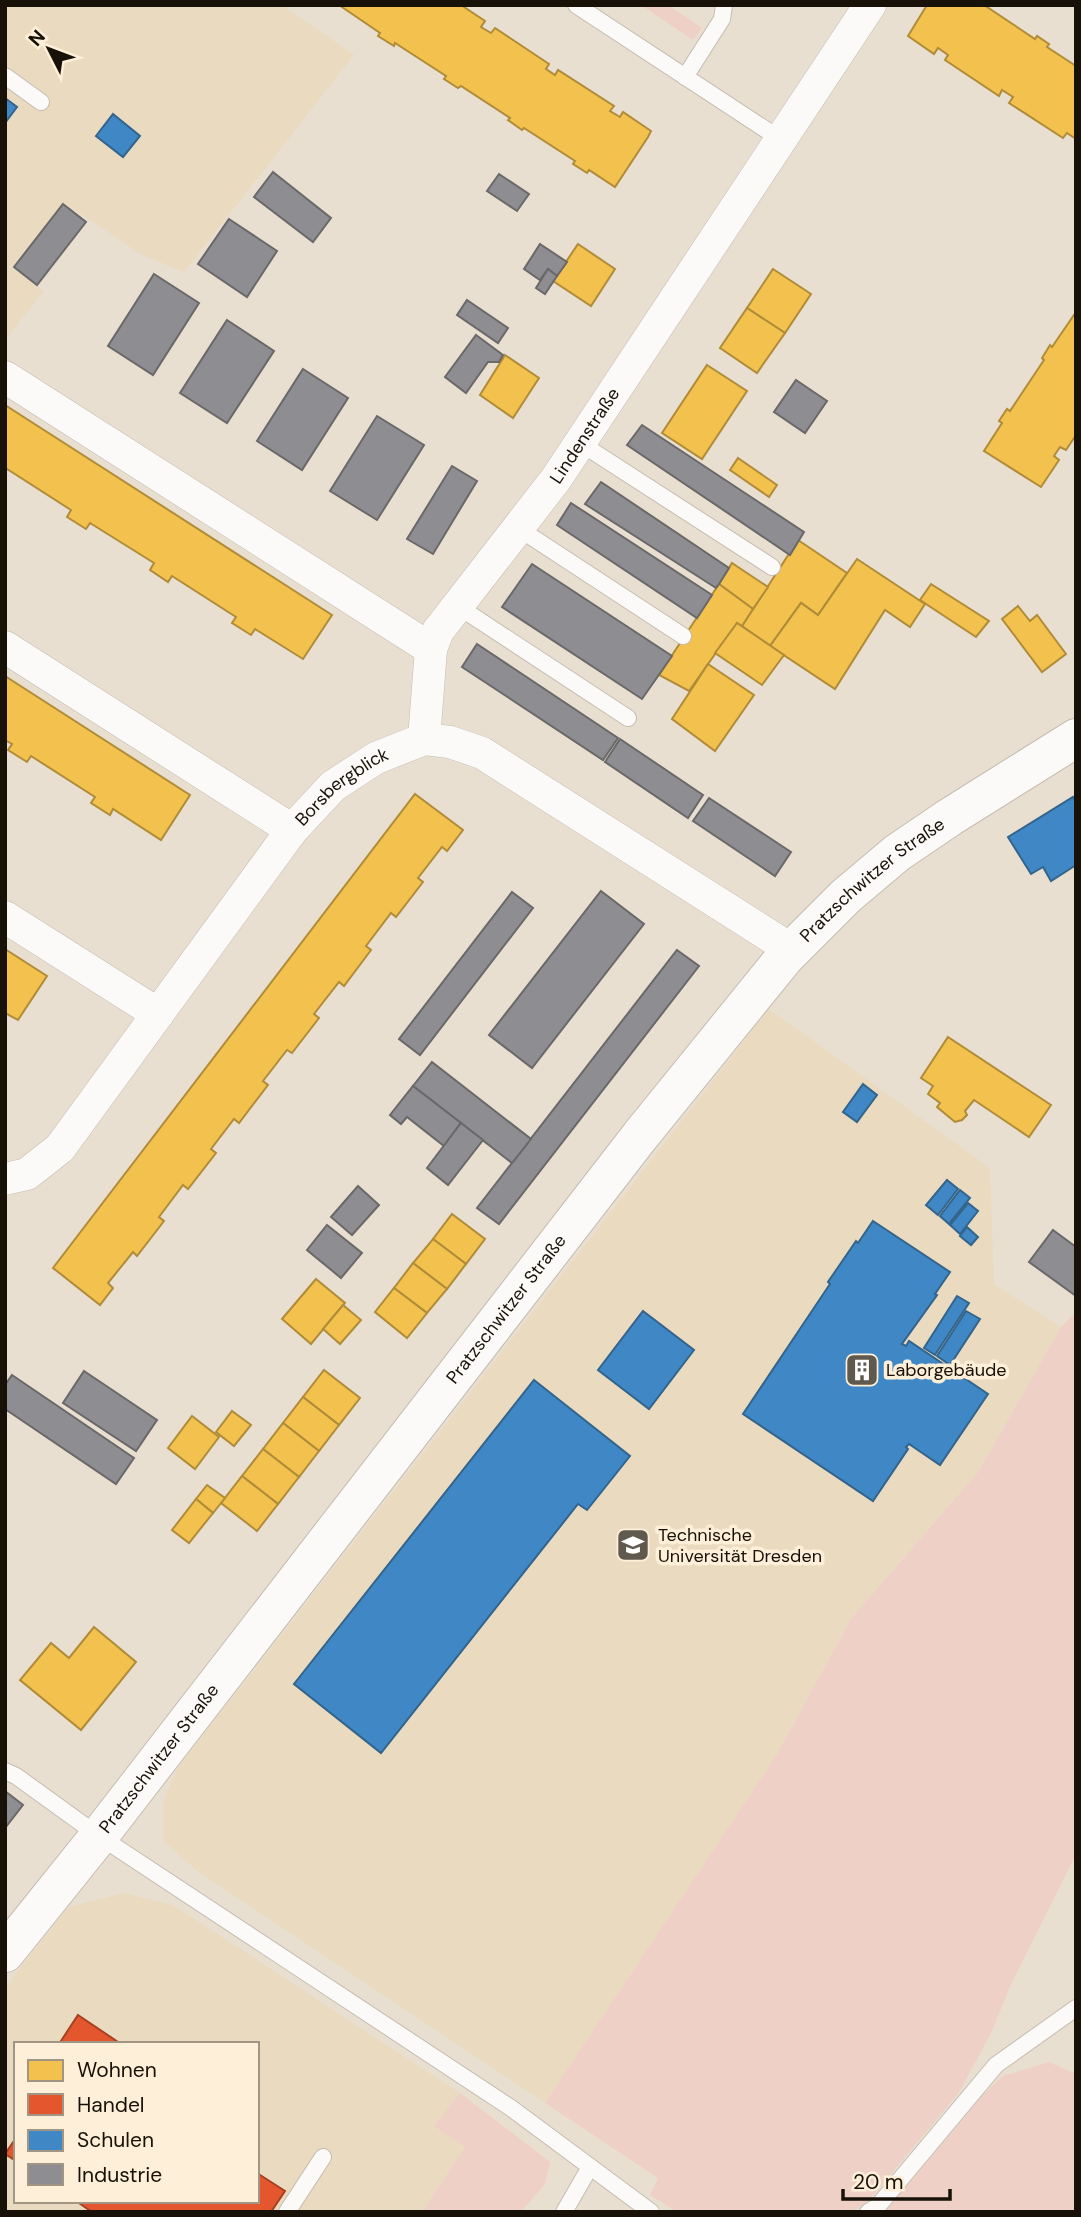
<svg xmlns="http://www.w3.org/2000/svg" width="1081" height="2217" font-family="'DM Sans',sans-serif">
	<rect width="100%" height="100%" fill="#e8dfd0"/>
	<!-- built -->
	<g fill="#eadac0" fill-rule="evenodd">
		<path d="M5,5H282L354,55L184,272L142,255L63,202L12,268L44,291L5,340Z"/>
		<path d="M769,1009L990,1168L994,1284L1061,1327L979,1471L851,1619L776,1756L545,2103L200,1873L163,1841V1801L177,1769Z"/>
		<path d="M124,1893L173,1905L460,2093L449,2106L465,2147L422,2212H5V1987L69,1907ZM16,2044H257V2201H16Z"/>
	</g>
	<!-- green -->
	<g fill="#eed0c7">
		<path d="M641,5H668L702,28L693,40Z"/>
		<path d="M1076,1312V1854L1012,1982L991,2033L958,2094L870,2199L853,2212H677L650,2195L658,2178L545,2103L776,1756L851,1619L979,1471L1061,1327Z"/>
		<path d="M1049,2062L1076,2074V2212H885L982,2096L1003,2076Z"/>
		<path d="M460,2093L550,2162L545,2184L521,2212H422L465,2147L434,2126Z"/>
	</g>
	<!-- homes -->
	<g fill="#f2c14e" stroke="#b08c39" stroke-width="2">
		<path d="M339,5H461L485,21L481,27L491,33L495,28L549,64L546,69L555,75L558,70L614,106L610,111L620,117L623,112L651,131L648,137L615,187L589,170L587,173L573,164L575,161L524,128L522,130L508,120L510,118L461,86L458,88L444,79L446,76L395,43L394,46L378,36L380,33Z"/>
		<path d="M927,5H984L1035,39L1037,36L1049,44L1047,47L1076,66V139L1067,133L1063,138L1009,103L1013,97L1002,90L999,96L945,60L948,55L938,48L934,54L908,36Z"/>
		<path d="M578,244L615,269L591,306L553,281Z"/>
		<path d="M773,269L811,294L785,333L747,308Z"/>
		<path d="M747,308L785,333L757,373L720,348Z"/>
		<path d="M1076,312V435L1066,450L1060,447L1054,456L1059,460L1041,487L984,451L1002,423L999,421L1007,409L1010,411L1044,360L1042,358L1050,345L1052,347Z"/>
		<path d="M505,355L539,378L513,418L480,395Z"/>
		<path d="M707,365L747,391L702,459L662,433Z"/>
		<path d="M5,405L332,615L303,659L255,629L251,635L232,623L236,617L172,576L168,582L150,570L154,563L90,523L86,529L67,517L71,510L7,469L5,471Z"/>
		<path d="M738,458L777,485L769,497L730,470Z"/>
		<path d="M798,540L847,573L818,615L801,603L770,646L742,626Z"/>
		<path d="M857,559L925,604L910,627L885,610L835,689L770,646L801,603L818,615Z"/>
		<path d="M732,563L768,587L753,609L719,584Z"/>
		<path d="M719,584L753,609L742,626L737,623L689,691L659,675Z"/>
		<path d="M931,584L989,621L976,637L920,600Z"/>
		<path d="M1018,606L1030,621L1037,615L1066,654L1042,672L1002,619Z"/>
		<path d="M737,623L784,655L762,685L715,653Z"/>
		<path d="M708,664L754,695L715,751L672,719Z"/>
		<path d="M5,676L190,795L161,840L113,809L110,815L91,803L95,797L31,756L27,762L8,750L12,744L5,740Z"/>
		<path d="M415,794L463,830L447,851L442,847L418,878L423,882L396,917L391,913L366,946L371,950L344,986L339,982L314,1014L319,1018L292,1053L287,1050L263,1081L268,1085L239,1123L234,1119L211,1149L216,1153L188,1189L183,1185L159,1217L164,1221L137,1256L133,1252L108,1283L113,1288L100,1305L53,1268Z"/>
		<path d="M5,949L47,976L18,1020L5,1013Z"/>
		<path d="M948,1037L1051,1105L1029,1137L974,1100L965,1111L967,1115L962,1120L955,1122L937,1107L940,1103L928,1094L933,1086L921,1078Z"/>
		<path d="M452,1214L485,1239L466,1264L433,1239Z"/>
		<path d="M433,1239L466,1264L447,1289L413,1263Z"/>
		<path d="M413,1263L447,1289L427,1313L394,1288Z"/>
		<path d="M316,1279L345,1303L311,1344L282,1319Z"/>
		<path d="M394,1288L427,1313L407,1338L375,1312Z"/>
		<path d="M343,1305L361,1320L340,1344L323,1329Z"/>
		<path d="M324,1370L360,1398L339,1425L303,1397Z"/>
		<path d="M303,1397L339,1425L319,1451L283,1423Z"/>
		<path d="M232,1411L251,1425L234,1446L216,1432Z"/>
		<path d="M192,1416L219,1437L195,1469L168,1448Z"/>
		<path d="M283,1423L319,1451L299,1477L263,1449Z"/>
		<path d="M263,1449L299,1477L278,1504L242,1476Z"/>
		<path d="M242,1476L278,1504L257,1531L221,1503Z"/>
		<path d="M207,1485L225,1498L213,1513L196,1499Z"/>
		<path d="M196,1499L213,1513L189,1543L172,1530Z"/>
		<path d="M94,1627L136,1662L81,1730L20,1680L51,1643L69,1658Z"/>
	</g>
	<!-- shops -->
	<g fill="#e4572e" stroke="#a64222" stroke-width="2">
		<path d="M78,2015L121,2044H59Z"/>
		<path d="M16,2138V2161L5,2154Z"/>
		<path d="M257,2173L285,2191L271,2212H92L76,2201H257Z"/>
	</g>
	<!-- schools -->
	<g fill="#3f88c5" stroke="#33648c" stroke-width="2">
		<path d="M5,98L17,107L5,123Z"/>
		<path d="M113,114L140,136L123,157L96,136Z"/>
		<path d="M1073,797L1076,802V865L1051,881L1043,867L1031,874L1008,837Z"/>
		<path d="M863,1084L877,1095L857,1122L843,1112Z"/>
		<path d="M947,1180L958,1189L938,1215L926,1205Z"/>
		<path d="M960,1190L970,1198L949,1224L940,1216Z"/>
		<path d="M968,1203L978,1211L960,1234L950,1225Z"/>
		<path d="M873,1221L950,1272L935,1294L937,1295L902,1344L906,1346L909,1341L988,1394L940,1465L909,1444L906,1447L908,1449L873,1501L743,1414L830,1284L828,1282L856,1241L858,1243Z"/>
		<path d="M967,1227L978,1237L971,1245L960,1236Z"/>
		<path d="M957,1296L969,1303L935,1355L924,1348Z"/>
		<path d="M643,1311L694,1350L649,1409L598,1370Z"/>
		<path d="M966,1311L980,1319L950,1365L937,1356Z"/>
		<path d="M534,1380L630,1456L587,1510L578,1504L381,1753L294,1684Z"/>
	</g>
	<!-- industry -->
	<g fill="#8d8d92" stroke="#6a6868" stroke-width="2">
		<path d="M273,172L331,218L313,242L254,197Z"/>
		<path d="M499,174L529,194L517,211L487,191Z"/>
		<path d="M63,204L86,222L37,285L14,267Z"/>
		<path d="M229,219L277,251L247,297L198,264Z"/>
		<path d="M540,244L567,262L557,276L548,269L540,280L524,269Z"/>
		<path d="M548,269L557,276L545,294L536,288Z"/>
		<path d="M154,274L199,303L153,375L108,346Z"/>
		<path d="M467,300L508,328L498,343L457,315Z"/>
		<path d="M227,320L274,351L227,423L180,393Z"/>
		<path d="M476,335L503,355L499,362H488L466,393L445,377Z"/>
		<path d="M303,369L348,398L302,470L257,441Z"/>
		<path d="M796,380L827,401L805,433L774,412Z"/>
		<path d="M377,416L424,445L377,520L330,491Z"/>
		<path d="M642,425L804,532L790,555L627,445Z"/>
		<path d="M452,466L477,481L433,554L407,539Z"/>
		<path d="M601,482L729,568L719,584L716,588L585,504Z"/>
		<path d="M571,503L712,595L697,618L557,525Z"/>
		<path d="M532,564L672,656L642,699L502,607Z"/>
		<path d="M477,644L618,738L603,760L462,667Z"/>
		<path d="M620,739L703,795L688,818L605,762Z"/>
		<path d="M709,798L791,852L775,876L693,821Z"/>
		<path d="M601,891L644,924L532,1068L489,1035Z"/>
		<path d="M512,892L533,908L420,1055L399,1039Z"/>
		<path d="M677,950L699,966L499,1224L477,1208Z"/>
		<path d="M432,1062L531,1139L512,1163L413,1086Z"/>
		<path d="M413,1086L461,1123L444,1146L407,1117L401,1124L390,1115Z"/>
		<path d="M461,1123L483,1140L448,1185L427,1168Z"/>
		<path d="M358,1186L379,1205L352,1235L331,1217Z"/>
		<path d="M327,1225L362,1253L341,1278L307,1250Z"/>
		<path d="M1053,1230L1076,1247V1296L1029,1262Z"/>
		<path d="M84,1371L157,1420L136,1451L63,1403Z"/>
		<path d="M12,1375L134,1458L116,1484L5,1409V1385Z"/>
		<path d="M5,1791L23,1805L5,1828Z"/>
	</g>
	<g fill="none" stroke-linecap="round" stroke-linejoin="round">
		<defs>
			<g id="service">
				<path d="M576,5L780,139"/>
				<path d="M5,76L41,102"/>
				<path d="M685,77L722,19L724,5"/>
				<path d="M580,443L772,567"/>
				<path d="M518,528L683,636"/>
				<path d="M456,605L628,718"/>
				<path d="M5,1771L16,1776L99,1836L511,2108L651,2212"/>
				<path d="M287,2212L323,2157"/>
				<path d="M564,2212L590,2167"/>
				<path d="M868,2212L878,2206L996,2065L1076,2008"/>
			</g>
			<g id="minor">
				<path d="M5,377L431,649"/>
				<path d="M5,647L292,830"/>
				<path id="s1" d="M424,739L431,649L438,631L556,479L870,5"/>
				<path d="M5,917L158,1014"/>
				<path id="s2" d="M5,1179L27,1174L60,1148L292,830L333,786L376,758L424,739L450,742L482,753L792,950"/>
			</g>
			<g id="tertiary">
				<path id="s3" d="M5,1953L99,1836L640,1136L785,957L846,896L897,853L950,817L1076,738"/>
			</g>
		</defs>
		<!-- service casing -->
		<use href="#service" stroke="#c4bcb0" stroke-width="18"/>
		<!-- minor casing -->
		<use href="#minor" stroke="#c4bcb0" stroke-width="33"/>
		<!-- tertiary casing -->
		<use href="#tertiary" stroke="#c4bcb0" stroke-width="40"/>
		<!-- service -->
		<use href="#service" stroke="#fcfaf8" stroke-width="16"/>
		<!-- minor -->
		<use href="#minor" stroke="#fcfaf8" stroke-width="32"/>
		<!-- tertiary -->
		<use href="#tertiary" stroke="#fcfaf8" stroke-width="38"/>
	</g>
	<!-- icons -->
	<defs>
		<symbol id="building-square" viewBox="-11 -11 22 22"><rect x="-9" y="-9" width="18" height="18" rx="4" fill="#60594d" stroke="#fdefd8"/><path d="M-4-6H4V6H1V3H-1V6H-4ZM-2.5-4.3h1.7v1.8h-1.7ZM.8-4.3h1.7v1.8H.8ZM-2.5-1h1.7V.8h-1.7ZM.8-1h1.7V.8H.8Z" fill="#fff"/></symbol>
		<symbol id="university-square" viewBox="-11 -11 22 22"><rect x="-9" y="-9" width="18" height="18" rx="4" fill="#60594d" stroke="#fdefd8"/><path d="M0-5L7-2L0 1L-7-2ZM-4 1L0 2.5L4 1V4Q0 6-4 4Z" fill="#fff"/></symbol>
	</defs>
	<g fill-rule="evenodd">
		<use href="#building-square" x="843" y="1351" width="38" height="38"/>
		<use href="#university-square" x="614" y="1526" width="38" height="38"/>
	</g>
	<g text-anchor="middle" stroke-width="7" stroke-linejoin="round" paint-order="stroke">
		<!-- street labels -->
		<g font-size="18" fill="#171107" stroke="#fdefd8">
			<text dy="6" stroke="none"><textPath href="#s1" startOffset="354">Lindenstraße</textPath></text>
			<text dy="6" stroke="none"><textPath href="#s2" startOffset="525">Borsbergblick</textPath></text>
			<text dy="6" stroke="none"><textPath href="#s3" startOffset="1382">Pratzschwitzer Straße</textPath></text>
			<text dy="6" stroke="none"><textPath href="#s3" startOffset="816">Pratzschwitzer Straße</textPath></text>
			<text dy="6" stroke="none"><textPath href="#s3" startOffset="248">Pratzschwitzer Straße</textPath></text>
		</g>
		<!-- poi labels -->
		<g font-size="18" fill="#171107" stroke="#fdefd8" text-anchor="start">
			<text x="886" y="1376">Laborgebäude</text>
			<text x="658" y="1541">Technische<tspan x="658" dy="21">Universität Dresden</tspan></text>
		</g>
	</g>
	<!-- border -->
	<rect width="1081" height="2217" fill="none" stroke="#171107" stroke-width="14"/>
	<!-- legend -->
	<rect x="14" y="2042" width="245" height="161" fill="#fdefd8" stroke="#a19684" stroke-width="2"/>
	<rect x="28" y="2060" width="35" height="21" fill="#f2c14e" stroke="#a19684" stroke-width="2"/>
	<text x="77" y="2077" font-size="21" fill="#171107">Wohnen</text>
	<rect x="28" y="2094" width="35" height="21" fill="#e4572e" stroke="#a19684" stroke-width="2"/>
	<text x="77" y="2112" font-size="21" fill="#171107">Handel</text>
	<rect x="28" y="2130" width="35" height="21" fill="#3f88c5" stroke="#a19684" stroke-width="2"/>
	<text x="77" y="2147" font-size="21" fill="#171107">Schulen</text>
	<rect x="28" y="2164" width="35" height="21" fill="#8d8d92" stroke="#a19684" stroke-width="2"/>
	<text x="77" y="2182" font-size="21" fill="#171107">Industrie</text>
	<!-- north arrow -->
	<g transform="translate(49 49) rotate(312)" stroke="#fdefd8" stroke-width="5" paint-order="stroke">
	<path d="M0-5L12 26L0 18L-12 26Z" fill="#171107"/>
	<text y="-10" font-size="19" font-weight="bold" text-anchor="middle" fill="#171107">N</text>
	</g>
	<!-- scale -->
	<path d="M843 2189v10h107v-10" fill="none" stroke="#171107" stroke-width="3.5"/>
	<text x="853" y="2189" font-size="21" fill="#171107" stroke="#fdefd8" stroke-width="5" paint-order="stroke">20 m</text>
</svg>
